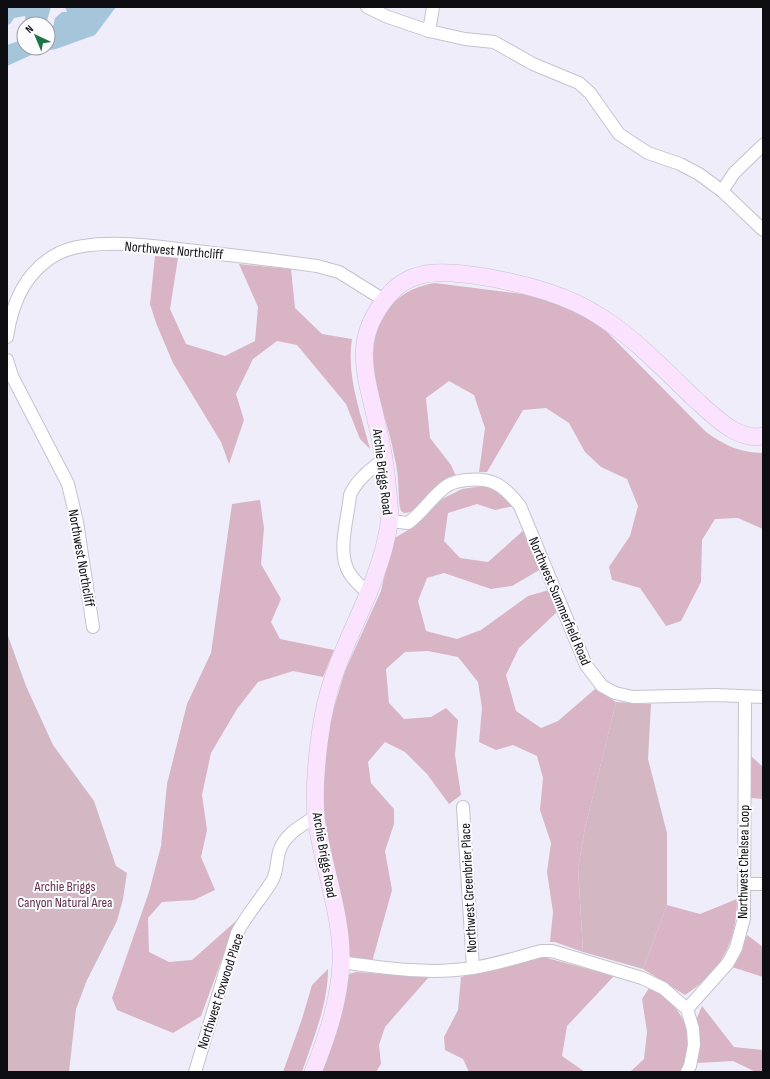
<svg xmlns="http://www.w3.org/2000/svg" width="770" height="1079" font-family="'Sofia Sans Condensed',sans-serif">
	<rect width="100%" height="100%" fill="#f0edfa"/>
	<!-- green -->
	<g fill="#d3b8c4">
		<path d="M7,633L26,686L53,745L94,801L116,866L127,873L123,899L117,921L87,980L76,1009L69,1072H7Z"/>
		<path d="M616,702L651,704L648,759L667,833V905L643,969L583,952L578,868L585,828Z"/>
	</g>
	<!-- forest -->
	<g fill="#d8b4c4">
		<path d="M155,256L178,258L170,309L186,344L225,356L255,341L258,307L239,264L291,269L295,308L322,334L352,339C346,376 361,414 370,449L360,439L346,404L297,345L277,341L253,359L236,394L244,420L229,464L221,442L173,363L156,323L150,304Z"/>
		<path d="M435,283L523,294L559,304L588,318L607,332L706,432C726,446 738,452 763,453V529L738,518L715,519L702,540L701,582L681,621L666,626L640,588L612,580L609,567L630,536L638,506L627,479L601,467L585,452L569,423L546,408L523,410L487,472H479L485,428L474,395L449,381L426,398L430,438L451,465L456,476C449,479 441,483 434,488C423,497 420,512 404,513L401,511C398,502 399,490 398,481C398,469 394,457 392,445C383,404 361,359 382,319C394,297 411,287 435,283Z"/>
		<path d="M483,486C496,490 507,494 514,506L495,510L477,504L448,513L444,541L460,558L488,562L525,529L541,569L512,586L491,589L444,573L427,578L418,601L426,631L457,639L481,630L528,596L549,590L558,611L519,648L506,675L516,711L541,728L558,721L595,689L616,702L585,828L578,868L583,952L555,942H550L553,912L547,872L551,843L540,810L543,778L537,756L513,745L496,750L479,742L482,708L478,682L458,657L428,651L405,652L386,669L389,703L404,719L431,717L446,708L458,720L455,755L461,795L449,804L427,774L405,752L385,742L368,762L371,783L394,809V824L385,851L392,890L372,962L356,961L348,956L322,806L324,757L333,711L345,671L381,591L393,539L413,527L442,499L462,489Z"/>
		<path d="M260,500L264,528L261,564L281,599L271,622L280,639L334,650L323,677L293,671L258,682L237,709L211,753L202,795L207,830L201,857L215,890L194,900L162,902L148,918L149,952L169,962L192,960L236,921L201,1016L173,1033L117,1010L112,998L149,892L161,846L167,784L187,704L211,653L232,504Z"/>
		<path d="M751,756L763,767V799L751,798Z"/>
		<path d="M737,899C737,942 721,971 685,995L643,969L667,905L700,914Z"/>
		<path d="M747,935L763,947V977L732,967L738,958Z"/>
		<path d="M535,958H547L614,976L567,1026L562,1056L585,1072H469L463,1059L445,1050L444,1037L458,1010L461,977Z"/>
		<path d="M328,969C328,1005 313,1039 302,1072H283L302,1019L312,985Z"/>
		<path d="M356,972L429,977L385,1027L379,1045L381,1064L376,1072H322L338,1027L349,974Z"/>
		<path d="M649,988C683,1004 699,1037 680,1072H630L644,1059L647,1032L642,999Z"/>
		<path d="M702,1006L734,1047L763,1050V1072H756L733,1061L697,1063L700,1041L697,1018Z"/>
	</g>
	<!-- water -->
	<g fill="#a5c5db">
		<path d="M7,7H51L46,24H26L25,16L14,18L10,24L7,25Z"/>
		<path d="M65,7H116L95,35L56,49L38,52L7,66V45L19,41L24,33V48H48V32L52,31L55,18L62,12H67Z"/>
	</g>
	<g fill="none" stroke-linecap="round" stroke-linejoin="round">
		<defs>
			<g id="street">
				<path d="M367,7L388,17L429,31L465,39L494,42L533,64L579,83L590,93L619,134L648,153L680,164L699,174L722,191L763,230"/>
				<path d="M429,31L433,7"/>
				<path d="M722,191L734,173L763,145"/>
				<path d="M7,337C12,302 26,270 59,253C97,235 170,248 212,253C247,257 282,261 317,266L339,272L384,300"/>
				<path d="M7,360L12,376L68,484L77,522L93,627"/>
				<path d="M390,521L408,523C422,513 431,498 444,488C450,482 459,481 467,480C493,477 504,486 520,506L586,665L602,686L615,693L633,697L716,695L763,697"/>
				<path d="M369,594C363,588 355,582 350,574C336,553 348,519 350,495C358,478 370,470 384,459"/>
				<path d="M463,807L473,968"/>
				<path d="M744,884H763"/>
				<path d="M341,962C384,968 429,975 472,968C495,965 518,957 541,951H552L642,978L663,988L687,1009L693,1029L694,1045L690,1066L687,1072"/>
				<path d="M687,1009L728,963L736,948L744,918L745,697"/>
				<path d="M195,1072L237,933C247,914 261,899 272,881C278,871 276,859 280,849C286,833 303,825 316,816"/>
			</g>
			<path id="secondary" d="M313,1072C327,1037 339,1002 341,964C343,916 322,865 316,817C314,793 316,767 319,743C322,718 327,693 336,670C354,621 381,577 389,524C391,515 389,503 388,493C386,468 382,444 376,420C365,371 352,340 387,297C399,282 416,274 435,273C454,272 473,275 491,278C531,286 567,295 601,317C636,339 665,371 695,399C707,410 719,422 733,430C742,435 753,438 763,436"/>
		</defs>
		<!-- street casing -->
		<use href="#street" stroke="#c5c2cf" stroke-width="14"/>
		<!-- secondary casing -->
		<use href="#secondary" stroke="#c5c2cf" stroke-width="18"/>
		<!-- street -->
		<use href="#street" stroke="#fff" stroke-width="12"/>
		<!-- secondary -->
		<use href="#secondary" stroke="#fbe3ff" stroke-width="17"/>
	</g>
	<g text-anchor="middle" stroke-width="4" stroke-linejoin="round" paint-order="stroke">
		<!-- street labels -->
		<g font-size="14" fill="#0e0d12" stroke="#fcfcff">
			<text transform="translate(174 250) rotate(5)" y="5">Northwest Northcliff</text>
			<text transform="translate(383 472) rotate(83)" y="5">Archie Briggs Road</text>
			<text transform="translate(82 558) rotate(80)" y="5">Northwest Northcliff</text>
			<text transform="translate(560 601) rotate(67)" y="5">Northwest Summerfield Road</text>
			<text transform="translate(325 855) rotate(80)" y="5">Archie Briggs Road</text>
			<text transform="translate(743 862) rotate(-89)" y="5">Northwest Chelsea Loop</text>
			<text transform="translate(468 888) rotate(-93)" y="5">Northwest Greenbrier Place</text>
			<text transform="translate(220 991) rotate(-72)" y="5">Northwest Foxwood Place</text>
		</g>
		<!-- park labels -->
		<g font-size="14" fill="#62324b" stroke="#fcfcff">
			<text x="65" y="891">Archie Briggs<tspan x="65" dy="16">Canyon Natural Area</tspan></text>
		</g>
	</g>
	<!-- border -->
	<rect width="770" height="1079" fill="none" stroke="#0e0d12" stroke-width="16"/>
	<!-- north arrow -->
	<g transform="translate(36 36) rotate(316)"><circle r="19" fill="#fcfcff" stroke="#9d9ca0"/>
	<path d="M0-3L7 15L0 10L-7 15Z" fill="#1c7447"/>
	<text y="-6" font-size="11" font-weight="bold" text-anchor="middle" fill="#0e0d12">N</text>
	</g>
</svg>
